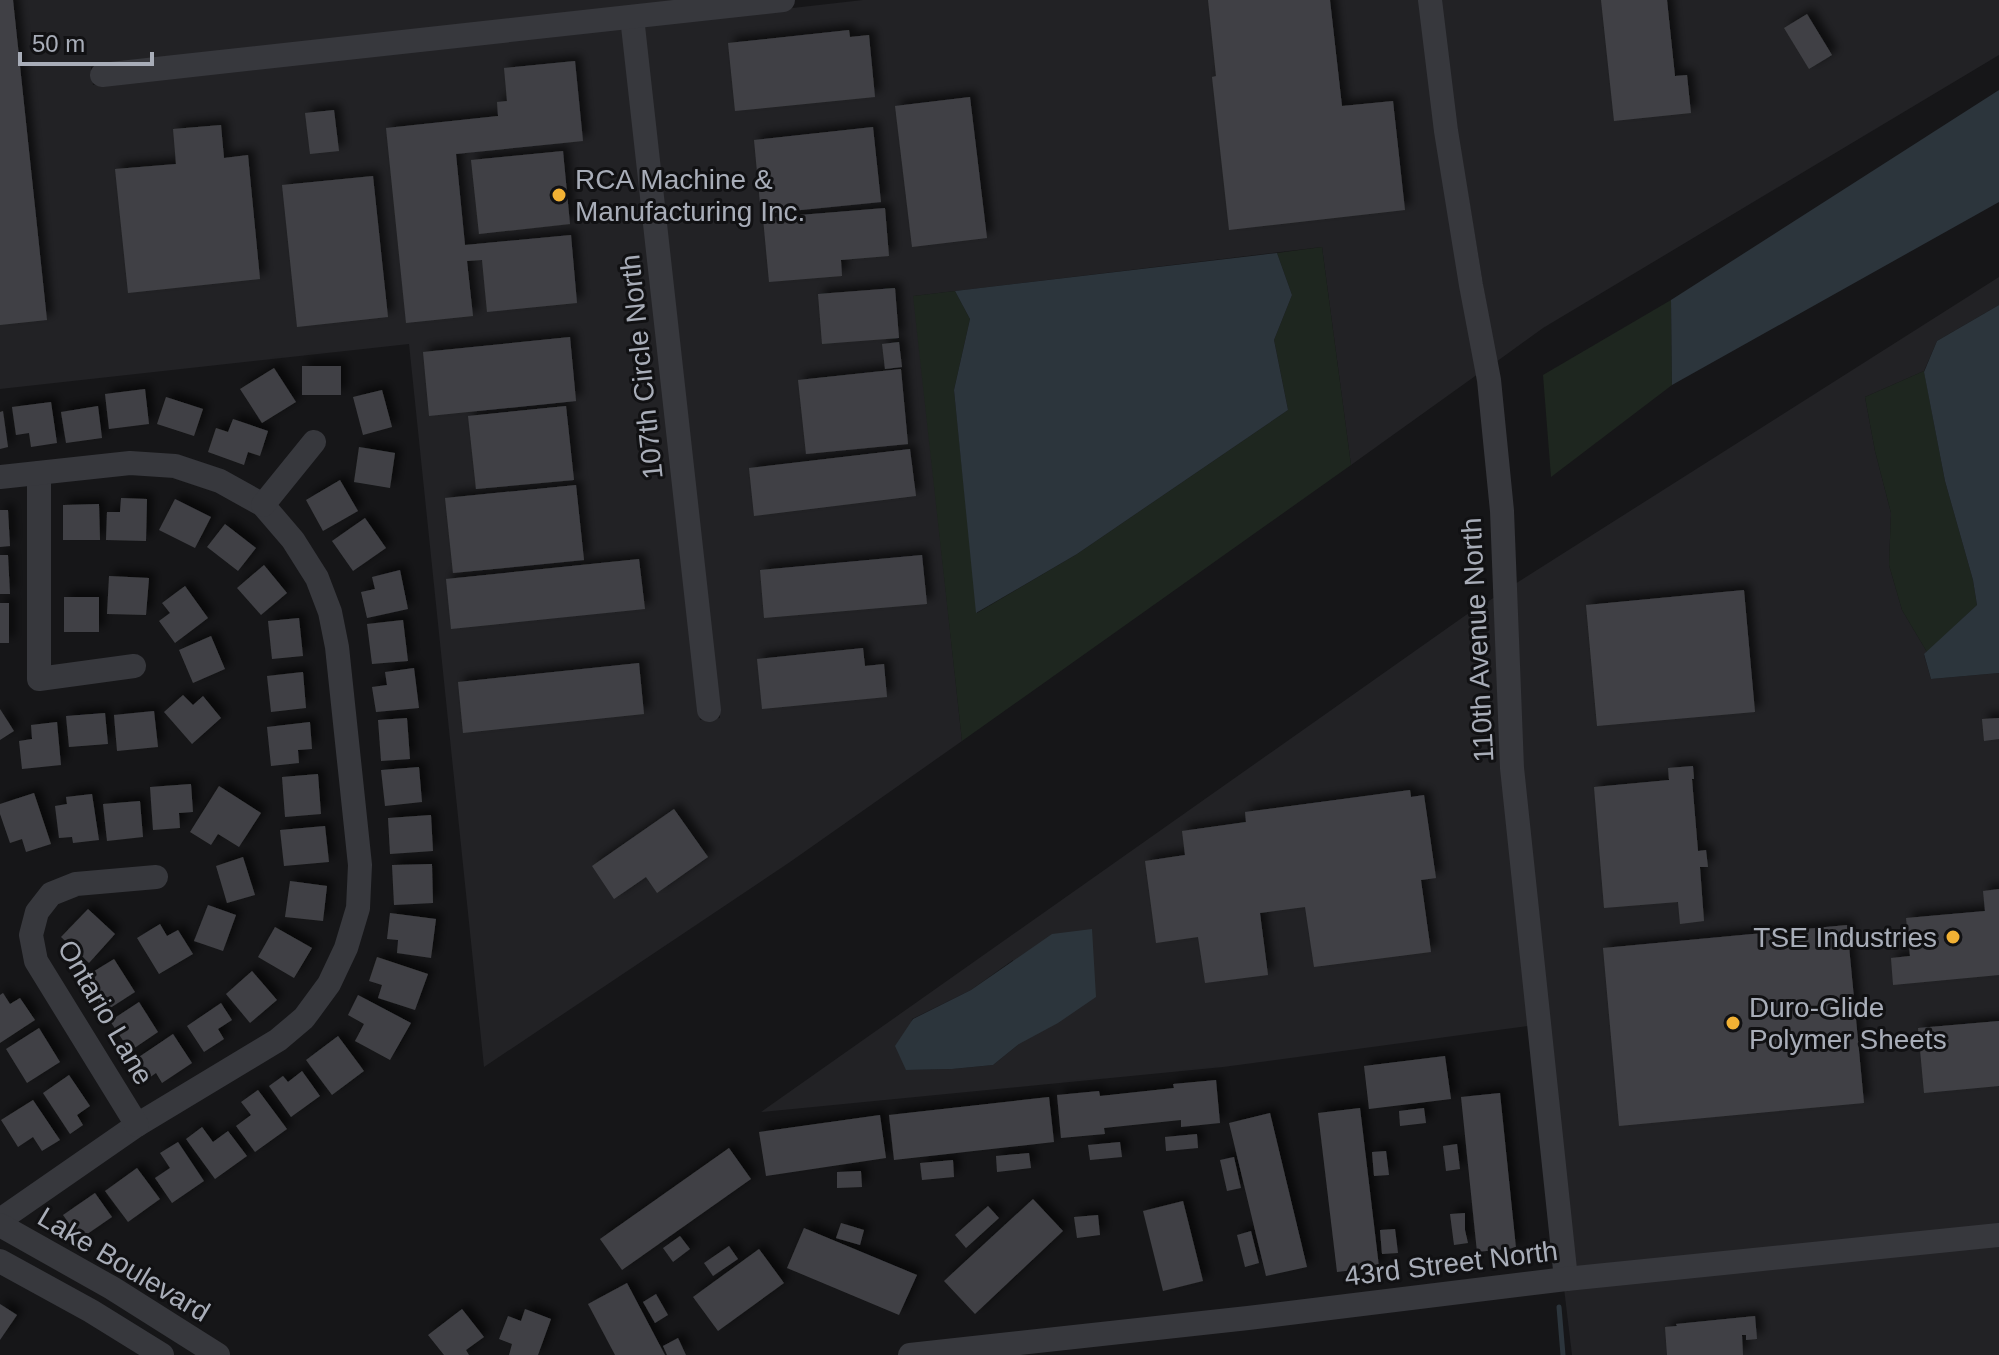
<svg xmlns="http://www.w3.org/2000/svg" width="1999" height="1355" font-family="Helvetica,sans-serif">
	<defs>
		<filter id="shadow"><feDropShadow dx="6" dy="-6" stdDeviation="4" flood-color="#0009"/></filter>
	</defs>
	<rect width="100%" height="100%" fill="#161618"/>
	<!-- built -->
	<g fill="#222225" fill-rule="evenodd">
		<path d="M0,0H702L91,67L93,85L623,27L700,720L720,718L643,25L863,0H1420L1478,374L1351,465L1322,247L914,296L962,741L790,862L484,1067L409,344L0,389Z"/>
		<path d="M1440,0H1999V55L1543,328L1496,362L1457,129Z"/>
		<path d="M1999,277V305L1937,341L1924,371L1865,397L1875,451L1891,513L1889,565L1902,610L1927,652L1924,655L1931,679L1999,673V1226L1575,1269L1522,767L1515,584Z"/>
		<path d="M1495,597L1528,1026L1223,1067L761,1112L1466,615ZM1013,960L1019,1044L993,1065L952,1069L906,1070L912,1019L971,990Z"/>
		<path d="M1999,1244V1355H1572L1564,1288Z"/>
	</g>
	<!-- green -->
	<g fill="#1e261f">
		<path d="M1322,247L1351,465L962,741L913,296L955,291L970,319L954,390L977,613L1077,554L1288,410L1274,340L1292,295L1277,253Z"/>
		<path d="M1671,300L1672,385L1551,477L1543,375Z"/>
		<path d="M1924,371L1945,481L1973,580L1977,605L1927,652L1902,610L1889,565L1891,513L1875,451L1865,397Z"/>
	</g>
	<!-- water -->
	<g fill="#2c353c">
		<path d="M1999,90V202L1672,385L1671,300Z"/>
		<path d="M1277,253L1292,295L1274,340L1288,410L1077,554L976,613L954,390L970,319L955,291Z"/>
		<path d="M1999,305V673L1931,679L1924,654L1977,605L1973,580L1945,481L1924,372L1937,341Z"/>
		<path d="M1092,929L1096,997L1058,1023L1019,1044L993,1065L952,1069L906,1070L895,1046L913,1019L971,990L1052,934Z"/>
	</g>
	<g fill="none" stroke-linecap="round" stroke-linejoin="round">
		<!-- stream -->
		<path stroke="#2c353c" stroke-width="5" d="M1559,1307L1563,1355"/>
	</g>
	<!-- building -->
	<g fill="#404145" filter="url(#shadow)">
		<path d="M0,0H13L47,320L0,325Z"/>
		<path d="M1208,0H1330L1342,106L1393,101L1405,210L1229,230L1212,77L1216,76Z"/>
		<path d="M1601,0H1667L1675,76L1687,75L1691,113L1614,121Z"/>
		<path d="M1807,14L1832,55L1809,69L1784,28Z"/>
		<path d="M849,30L850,37L869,35L875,97L735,111L728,43Z"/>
		<path d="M575,61L583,141L456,154L465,245L571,235L577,303L487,312L482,260L467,261L473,316L406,323L386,128L498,116L497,102L507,101L504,68Z"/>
		<path d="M970,97L987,238L912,247L895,106Z"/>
		<path d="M334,110L339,151L310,154L305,113Z"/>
		<path d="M221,125L224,158L248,155L260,279L128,293L115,169L176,164L173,129Z"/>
		<path d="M873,127L881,202L761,214L754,140Z"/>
		<path d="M563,151L570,224L479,234L471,160Z"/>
		<path d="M373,176L388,317L297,327L282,185Z"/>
		<path d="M885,208L889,256L841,260L842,276L769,282L763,218Z"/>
		<path d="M895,288L899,338L822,344L818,294Z"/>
		<path d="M570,337L576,401L429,416L423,352Z"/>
		<path d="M899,342L902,367L885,369L882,344Z"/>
		<rect x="302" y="366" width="39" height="29"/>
		<path d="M274,368L296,402L262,423L240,389Z"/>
		<path d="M901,369L908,444L806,454L798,380Z"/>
		<path d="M145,389L149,424L109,429L105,394Z"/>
		<path d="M382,390L392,427L363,435L353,397Z"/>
		<path d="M166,397L203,409L194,436L157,424Z"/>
		<path d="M51,402L57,443L31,447L29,433L16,435L12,407Z"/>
		<path d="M98,406L102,438L66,443L61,412Z"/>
		<path d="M566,406L574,480L476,489L468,416Z"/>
		<path d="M3,411L8,447L0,449V412Z"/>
		<path d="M233,419L268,431L260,456L248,452L244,465L208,452L216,428L228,432Z"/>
		<path d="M359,447L395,453L390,488L354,482Z"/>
		<path d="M910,449L916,496L754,516L749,468Z"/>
		<path d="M340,480L358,511L323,531L306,500Z"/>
		<path d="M576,485L584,560L453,573L445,498Z"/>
		<path d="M121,498L147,499L146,541L106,540L107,512H120Z"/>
		<path d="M175,499L211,517L195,548L159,530Z"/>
		<path d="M99,504L100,540H63V505Z"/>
		<path d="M0,510H8L10,546L0,547Z"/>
		<path d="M365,518L386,548L353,571L332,541Z"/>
		<path d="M225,524L256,548L238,571L207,547Z"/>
		<path d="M0,555H8L10,594H0Z"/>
		<path d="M922,555L927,604L764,618L760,570Z"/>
		<path d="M639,559L645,609L451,629L446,579Z"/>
		<path d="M264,565L287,593L261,615L237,588Z"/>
		<path d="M400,570L408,609L367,618L361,592L375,589L372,577Z"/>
		<path d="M109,576L149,578L146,615L107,614Z"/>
		<path d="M185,586L208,618L175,643L159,621L170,613L162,603Z"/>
		<path d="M1744,590L1755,712L1597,726L1586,605Z"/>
		<rect x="64" y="597" width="35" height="35"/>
		<rect x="0" y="603" width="9" height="40"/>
		<path d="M299,618L303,656L272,659L268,621Z"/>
		<path d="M403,620L408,661L372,664L367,624Z"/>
		<path d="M211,636L225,669L193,683L179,650Z"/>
		<path d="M863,648L865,666L884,664L887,697L762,709L757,659Z"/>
		<path d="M639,663L644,714L463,733L458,682Z"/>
		<path d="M414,668L419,708L376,712L372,687L387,685L385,672Z"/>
		<path d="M303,672L306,708L271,712L267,676Z"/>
		<path d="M183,695L193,705L203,696L221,718L192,744L164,712Z"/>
		<path d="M0,709L14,731L0,740Z"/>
		<path d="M154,711L158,747L117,751L114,715Z"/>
		<path d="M105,713L108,744L69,747L66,716Z"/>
		<path d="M407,718L410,759L381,761L378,720Z"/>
		<path d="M1999,718V739L1984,741L1982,719Z"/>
		<path d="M57,722L61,765L22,769L19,741L32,739L31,725Z"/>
		<path d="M310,722L312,749L298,750L299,763L271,766L267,727Z"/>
		<path d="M1693,766L1694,779H1692L1698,851L1706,850L1708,867H1700L1704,921L1680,924L1678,902L1604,908L1594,787L1669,780L1668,768Z"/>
		<path d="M419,767L422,802L385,806L381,770Z"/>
		<path d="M318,774L321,814L285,817L282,777Z"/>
		<path d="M191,784L193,812L179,813L180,828L153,830L150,787Z"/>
		<path d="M219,786L261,813L239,847L218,834L211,845L190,832Z"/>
		<path d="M1410,790L1411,797L1424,795L1436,878L1421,880L1431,952L1314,967L1305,907L1260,913L1268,975L1205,983L1198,937L1156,943L1145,861L1185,855L1182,831L1246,822L1245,812Z"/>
		<path d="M34,793L51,844L26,852L22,839L10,843L0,814V804Z"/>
		<path d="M92,794L99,840L73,843L72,837L59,838L55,806L67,804L66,797Z"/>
		<path d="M140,801L143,837L107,841L103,804Z"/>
		<path d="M674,809L708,857L657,893L646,877L614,899L592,866Z"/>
		<path d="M431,815L433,851L390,854L388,818Z"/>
		<path d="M325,826L329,862L284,866L280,830Z"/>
		<path d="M243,857L255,895L227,903L216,866Z"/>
		<path d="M432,864L433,903L394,905L392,865Z"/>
		<path d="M290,881L327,886L323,921L285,917Z"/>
		<path d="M1999,889V975L1893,985L1891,958L1910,956L1906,918L1985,911L1983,891Z"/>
		<path d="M208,905L236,915L223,951L194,941Z"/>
		<path d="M88,909L115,934L89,963L61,937Z"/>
		<path d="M390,913L436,919L431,958L397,953L398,940L387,939Z"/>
		<path d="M160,924L167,936L178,930L193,954L159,974L137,938Z"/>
		<path d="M1847,925L1864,1103L1619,1126L1603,948Z"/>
		<path d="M275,927L312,948L294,978L258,957Z"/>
		<path d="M377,957L428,974L415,1010L378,998L382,985L369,981Z"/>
		<path d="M114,959L135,992L104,1012L83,978Z"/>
		<path d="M252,971L277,1000L250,1023L226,994Z"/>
		<path d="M3,993L10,1004L20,998L35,1020L0,1043V995Z"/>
		<path d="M358,995L411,1023L390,1060L355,1041L364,1024L348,1015Z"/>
		<path d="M139,1002L158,1032L130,1051L110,1021Z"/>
		<path d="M221,1003L232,1020L218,1029L224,1039L204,1052L187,1026Z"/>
		<path d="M1999,1021V1086L1924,1093L1918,1028Z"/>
		<path d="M39,1028L60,1062L27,1083L6,1049Z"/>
		<path d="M173,1034L192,1063L162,1083L156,1073L146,1080L133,1061Z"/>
		<path d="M338,1036L364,1071L332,1095L306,1060Z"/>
		<path d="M1445,1056L1451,1099L1369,1109L1364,1066Z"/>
		<path d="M302,1071L320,1096L291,1117L269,1086L283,1076L288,1082Z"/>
		<path d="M69,1075L90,1106L77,1115L83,1125L70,1134L43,1093Z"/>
		<path d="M1216,1080L1220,1123L1181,1127V1120L1104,1128L1105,1134L1061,1138L1057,1095L1099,1091L1100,1096L1174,1088L1173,1084Z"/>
		<path d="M258,1090L287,1129L255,1152L236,1126L251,1115L241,1102Z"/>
		<path d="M1500,1093L1516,1248L1477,1252L1461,1097Z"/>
		<path d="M1049,1097L1054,1142L894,1160L889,1115Z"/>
		<path d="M33,1100L60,1140L42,1151L33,1137L18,1147L1,1120Z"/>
		<path d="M1360,1108L1379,1267L1337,1272L1318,1113Z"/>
		<path d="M1424,1108L1426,1123L1400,1126L1399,1111Z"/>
		<path d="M1270,1113L1307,1267L1266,1276L1229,1123Z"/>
		<path d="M880,1115L886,1158L766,1176L759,1132Z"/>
		<path d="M202,1127L213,1142L228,1131L247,1156L215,1179L186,1139Z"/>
		<path d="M1197,1134L1198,1148L1166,1151L1165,1137Z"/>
		<path d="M178,1142L204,1181L172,1203L155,1178L170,1168L160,1153Z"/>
		<path d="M1120,1142L1122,1157L1090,1160L1088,1145Z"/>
		<path d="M1457,1144L1460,1169L1446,1171L1443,1146Z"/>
		<path d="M729,1148L751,1179L622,1270L600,1239Z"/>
		<path d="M1386,1151L1389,1175L1374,1176L1372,1152Z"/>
		<path d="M1029,1153L1031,1168L997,1172L996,1156Z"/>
		<path d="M1234,1157L1241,1188L1227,1191L1220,1160Z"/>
		<path d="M953,1160L954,1177L922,1180L920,1163Z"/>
		<path d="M137,1168L160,1199L128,1222L105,1191Z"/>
		<path d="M861,1171L862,1187L837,1188V1172Z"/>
		<path d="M95,1193L112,1217L80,1239L63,1215Z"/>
		<path d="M1033,1199L1063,1231L975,1314L944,1281Z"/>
		<path d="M1183,1201L1203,1281L1163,1291L1143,1211Z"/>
		<path d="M988,1206L999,1218L966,1248L955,1235Z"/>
		<path d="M1465,1213V1230L1468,1243L1454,1245L1450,1214Z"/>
		<path d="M1098,1215L1100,1235L1077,1238L1074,1217Z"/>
		<path d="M841,1223L864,1230L860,1245L836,1238Z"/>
		<path d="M804,1228L917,1275L899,1315L787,1268Z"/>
		<path d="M1395,1229L1398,1253L1382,1254L1380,1230Z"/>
		<path d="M1251,1231L1259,1263L1245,1267L1237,1235Z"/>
		<path d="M680,1236L690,1249L673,1262L663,1248Z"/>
		<path d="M729,1246L738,1259L713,1276L704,1263Z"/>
		<path d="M759,1249L784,1283L718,1331L693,1297Z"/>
		<path d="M627,1283L665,1355H615L588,1304Z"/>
		<path d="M656,1294L668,1315L655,1323L643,1302Z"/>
		<path d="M0,1304L17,1315L0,1340Z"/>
		<path d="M462,1309L484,1337L466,1350L469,1355H444L428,1335Z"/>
		<path d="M525,1309L551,1319L538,1355H509L512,1344L499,1339L508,1316L521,1321Z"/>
		<path d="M1755,1316L1757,1339L1746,1340V1335H1742L1743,1355H1667L1665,1327L1677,1326L1676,1324Z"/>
		<path d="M678,1338L686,1355H667L663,1346Z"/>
	</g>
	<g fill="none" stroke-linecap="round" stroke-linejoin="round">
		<!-- minor -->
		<g stroke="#37383d" stroke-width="24">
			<path d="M1430,0L1446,131L1471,285L1489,380L1502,511L1512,768L1566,1279"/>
			<path d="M632,17L709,710"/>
			<path d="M102,75L783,0"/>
			<path d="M39,473V679L134,666"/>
			<path d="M0,477L130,463L175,466L220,481L263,505L293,540L317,578L330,612L337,647L360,865L358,908L346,948L329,984L304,1018L278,1040L137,1125L0,1220"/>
			<path d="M263,505L314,442"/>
			<path d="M137,1125L36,961L31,935L37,912L51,894L76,884L156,877"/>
			<path d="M0,1225L112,1288L218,1355"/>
			<path d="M0,1261L91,1311L162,1355"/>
			<path d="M910,1355L1248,1318L1566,1279L1999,1235"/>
		</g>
	</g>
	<!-- markers -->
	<g fill="#f2b134" stroke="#111113" stroke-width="3">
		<circle cx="559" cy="195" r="8"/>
		<circle cx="1953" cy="937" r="8"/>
		<circle cx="1733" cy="1023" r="8"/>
	</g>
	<g text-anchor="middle" stroke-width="6" stroke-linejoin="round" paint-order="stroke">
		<!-- poi labels -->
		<g font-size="28" fill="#a8adb8" stroke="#111113" text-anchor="start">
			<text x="575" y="189">RCA Machine &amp;<tspan x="575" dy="32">Manufacturing Inc.</tspan></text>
			<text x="1937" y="947" text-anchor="end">TSE Industries</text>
			<text x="1749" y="1017">Duro-Glide<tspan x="1749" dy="32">Polymer Sheets</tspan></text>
		</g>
		<!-- street labels -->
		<g font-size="28" fill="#a8adb8" stroke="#111113">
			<text transform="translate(641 367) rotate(-96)" y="10">107th Circle North</text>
			<text transform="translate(1477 640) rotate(-93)" y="10">110th Avenue North</text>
			<text transform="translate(106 1012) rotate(60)" y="10">Ontario Lane</text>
			<text transform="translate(1451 1263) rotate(-7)" y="10">43rd Street North</text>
			<text transform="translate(124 1264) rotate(31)" y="10">Lake Boulevard</text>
		</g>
	</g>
	<!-- scale -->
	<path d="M20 52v12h132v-12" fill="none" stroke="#a8adb8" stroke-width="4"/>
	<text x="32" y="52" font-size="24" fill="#a8adb8" stroke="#111113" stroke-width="6" paint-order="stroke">50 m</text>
</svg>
